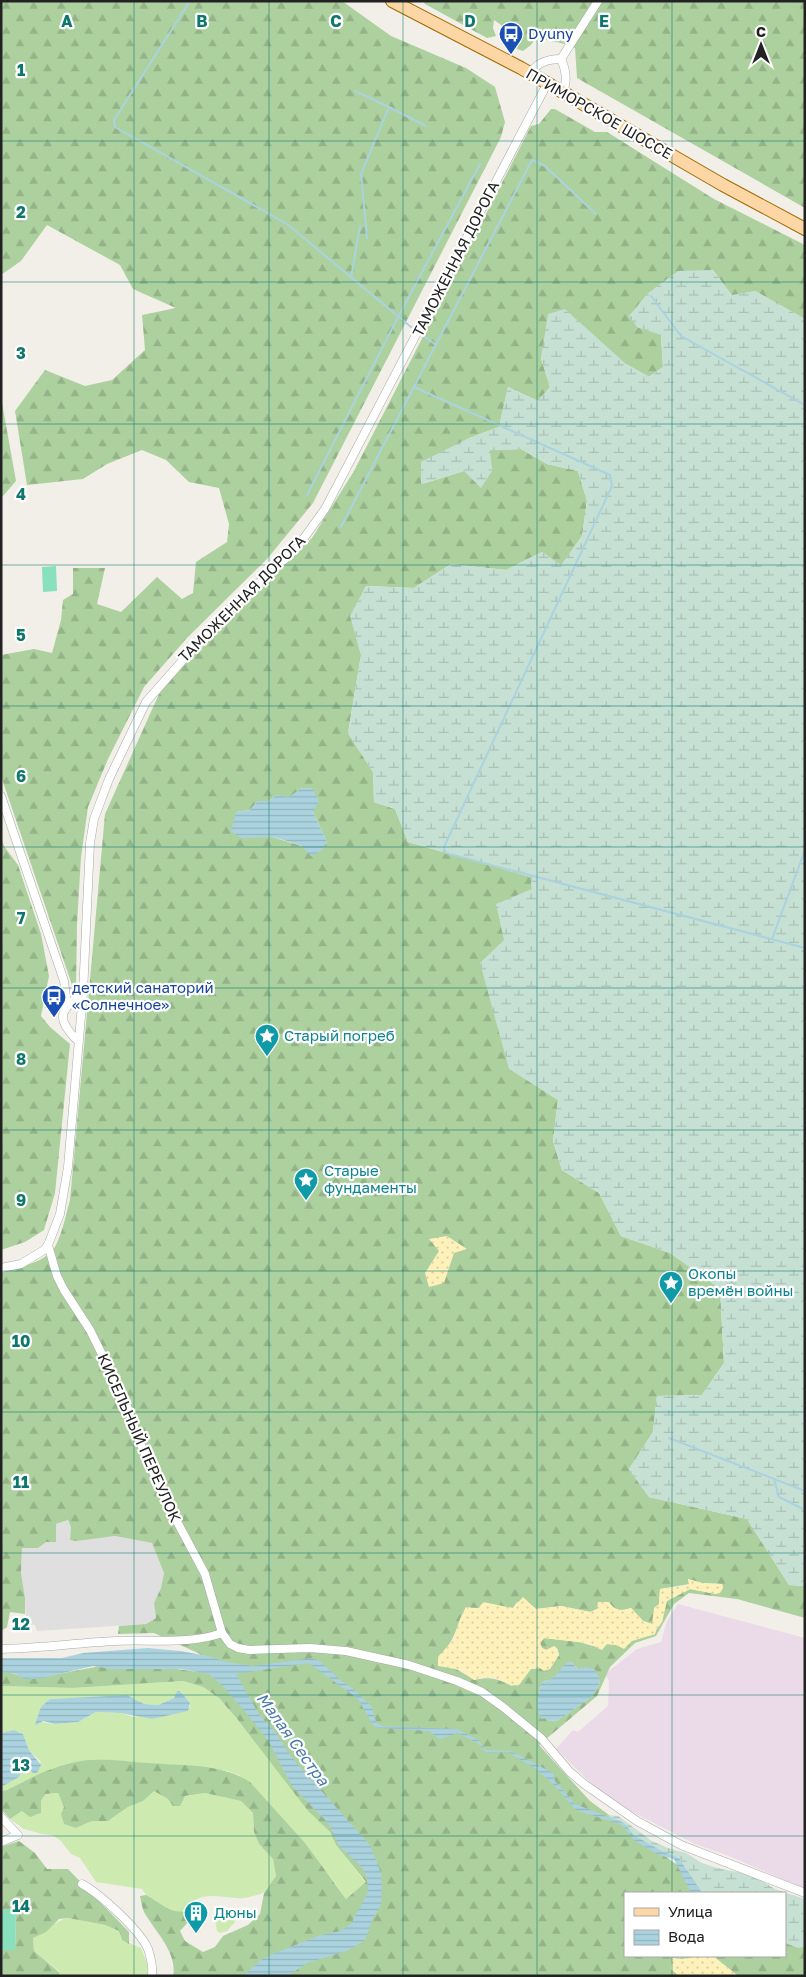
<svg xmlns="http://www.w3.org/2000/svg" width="806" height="1977" font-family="'Golos Text',sans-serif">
	<defs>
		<pattern id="forest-firs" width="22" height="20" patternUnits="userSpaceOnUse" patternTransform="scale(1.25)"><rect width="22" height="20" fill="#add19e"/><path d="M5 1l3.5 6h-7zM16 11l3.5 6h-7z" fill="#95b388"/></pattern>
		<pattern id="wetland-marsh" width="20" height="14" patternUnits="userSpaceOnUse" patternTransform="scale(1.25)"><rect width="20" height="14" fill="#c6e0d4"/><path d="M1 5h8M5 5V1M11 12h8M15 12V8" fill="none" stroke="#aac0b6"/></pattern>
		<pattern id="sand-dots" width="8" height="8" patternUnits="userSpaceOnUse" patternTransform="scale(1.25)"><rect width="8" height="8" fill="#fff1ba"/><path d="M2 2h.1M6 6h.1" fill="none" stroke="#dacea0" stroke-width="1.8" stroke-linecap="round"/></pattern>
		<pattern id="water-rules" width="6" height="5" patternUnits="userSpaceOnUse" patternTransform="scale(1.25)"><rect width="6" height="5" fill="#aad3df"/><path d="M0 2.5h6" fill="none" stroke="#92b5bf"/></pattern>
	</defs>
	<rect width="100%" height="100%" fill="#f2efe9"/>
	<!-- residential -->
	<path fill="#e0dfdf" d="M68,1520L71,1527V1540L115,1536L152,1543L164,1573L161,1588L154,1603L156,1618L146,1624L37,1631L35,1625L26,1624L25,1598L21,1573L22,1548H38L56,1524Z"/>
	<!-- industrial -->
	<path fill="#ebdbe8" d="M678,1604L805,1638V1889L729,1856L695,1844L607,1799L556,1749L573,1730L578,1732L608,1706L609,1681L605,1674L637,1649L661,1642L667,1621Z"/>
	<!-- grass -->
	<g fill="#cdebb0" fill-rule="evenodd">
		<path d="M183,1681L203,1687L219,1698L260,1746L308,1811L330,1832L336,1845L366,1883L346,1899L335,1883L239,1775L227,1771L200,1767L94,1759L65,1764L40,1774L7,1790L1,1791V1785L19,1777L24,1767L30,1768L41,1762L29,1750L23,1734L14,1730L1,1733V1686L73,1688ZM177,1691H180L190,1703V1707L134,1717L121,1713L96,1712L78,1722L55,1724L41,1722L50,1699L127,1695L144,1704L158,1705L174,1698Z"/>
		<path d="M154,1790L168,1799L205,1793L241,1801L253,1813L254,1832L259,1844L273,1859L276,1876C272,1881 269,1888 264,1892C262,1894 257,1895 253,1896C226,1905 205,1882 181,1913L165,1909L155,1900L146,1895L142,1889L96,1882L80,1858L71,1854L60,1840L52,1835L42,1834L24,1829L10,1819L22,1811L37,1815L41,1813V1801L45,1794L58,1793L64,1807L61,1814L76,1828L92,1821H108L128,1807L143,1801Z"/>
		<path d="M223,1910L231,1914L235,1922L227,1931L220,1933L217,1931L214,1915L216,1912Z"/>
		<path d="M68,1918L105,1925L119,1931L122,1940L141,1948L147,1963L148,1976H58L60,1972L34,1951L33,1938C46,1932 55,1920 68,1918Z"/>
	</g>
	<!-- forest -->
	<g fill="url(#forest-firs)" fill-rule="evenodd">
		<path d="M1,1H342L391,36L466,68L495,87L505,122L501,137L313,503L267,559L187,638L144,687L108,759L88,807L81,857L77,925L76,988L74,991L1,776V655L34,649L52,653L61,620L63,600L73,594V568H105L97,604L121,612L157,577L182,599L193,593L196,562L227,542L229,524L219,488L189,482L166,460L142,450L107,464L83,479L27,485L15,411L45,370L85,386L112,380L145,350L142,315L176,308L133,289L120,265L47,225L21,261L1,275Z"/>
		<path d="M423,1H805V208L577,78L575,48C562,42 550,41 536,38L531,45L523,51L514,48C513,33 506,28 494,20L493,28L496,36L487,38L425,4Z"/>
		<path d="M551,109H555L595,132H607L714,199L805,245V319L755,291L732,296L713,270L637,327L661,334L663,367L649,377L626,364L541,358L550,387L538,401L508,387L499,427L467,439L422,484L464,471H492L489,450L521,449L547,464L578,471L587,501L582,536L561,566L542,552L506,570L451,564L414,588L366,586L351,616L361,655L348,733L373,772L374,802L395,809L408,842L531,877L532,889L504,940L509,1068L558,1100L553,1141L562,1170L599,1193L621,1236L670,1253L720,1288L724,1363L702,1395L657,1396L653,1432L629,1469L649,1497L747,1519L789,1585L805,1586V1618L737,1599L689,1593L674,1604L656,1636L635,1643L610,1667L597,1696L539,1745L590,1801L673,1862L726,1893H625V1956H700L683,1959H673L671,1969L679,1976H173C178,1953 154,1930 144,1912C142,1907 141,1902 140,1896L146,1895C164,1904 169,1916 192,1910L200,1916L190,1920L180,1931L185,1941L203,1952L215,1947L223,1936L248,1925L260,1914L264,1893L276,1876L273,1859L259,1844L254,1832L253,1813L241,1801L205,1793L185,1796L180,1806H173L168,1799L154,1791L143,1801L128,1807L108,1821H92L76,1828L64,1824L61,1814L64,1807L58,1793L45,1794L41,1801V1813L30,1817L22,1811L10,1819L1,1809V1791L7,1790C31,1778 54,1765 81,1761C104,1757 127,1762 150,1763C183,1766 221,1763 250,1782L305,1843L346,1899L366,1882L336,1845L330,1832L308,1811L238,1720L219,1698L203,1687L183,1681L73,1688L1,1686V1670L31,1679L106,1665L163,1667L198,1672L200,1654L154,1633L118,1634L119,1626L146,1624L156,1618L154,1603L161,1588L164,1573L152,1543L115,1536L76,1541L70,1540L71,1527L68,1520L56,1524V1542H46L38,1548H22L21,1573L25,1598V1614L10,1612L7,1627L1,1631V1271C18,1268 48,1262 56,1245C63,1231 66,1214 70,1200L105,814L159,694L176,673L312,538L354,471L531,126L539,124ZM302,788L327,842L302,846L272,837H260L236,812L250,810L258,801H269L276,795L289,798ZM688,1579L702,1583L722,1584L723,1588L716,1594L690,1589L666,1601L662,1622L656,1630L655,1634L616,1645L607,1644L593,1646L579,1642L544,1638L540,1643L542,1648L546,1650L557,1648L559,1655C554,1665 542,1668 531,1669L512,1686C498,1679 490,1676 474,1680C461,1671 451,1667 438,1657C455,1643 456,1626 466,1607C482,1610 497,1606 513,1608L517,1602L536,1609L561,1606L590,1612L597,1609L613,1608L622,1611L631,1608L643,1621L652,1624L659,1604L660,1589L689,1584ZM571,1662L578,1669L588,1668L595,1670L600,1683C590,1701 589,1698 574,1709C568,1713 567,1715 560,1718V1720L548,1721L538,1702L540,1688L544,1681C558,1681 559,1667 571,1662Z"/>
		<path d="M1,397L16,481L3,496H1Z"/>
		<path d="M1,837L4,846L18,865L41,934L49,976L41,1016L50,1027L70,1044L55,1193L44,1230L25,1242L1,1250Z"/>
		<path d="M19,1841L35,1853L47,1869H68L129,1932V1944L122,1940L119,1931L105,1925L68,1918L59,1919L46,1932L33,1938L34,1951L60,1973L58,1976H1V1950H15L16,1911L1,1910V1847Z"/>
		<path d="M785,1935L805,1942V1976H738L713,1956H785Z"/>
	</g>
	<!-- wetland -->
	<g fill="url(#wetland-marsh)">
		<path d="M713,270L732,295L755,291L805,319V1586L789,1585L747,1519L649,1497L629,1469L653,1432L657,1396L702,1395L724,1363L720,1289L670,1253L621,1236L599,1193L562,1170L553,1141L558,1100L509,1069L480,963L504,940L496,904L532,889L531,877L408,842L395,809L374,802L373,772L348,733L361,655L350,616L366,586L414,588L451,564L506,570L542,552L561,565L582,536L587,501L578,471L547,464L521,449L490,450L492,471L481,488L464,471L421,484V462L467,439L499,427L508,387L538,401L550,387L541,358L548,314L565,309L626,364L650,377L663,367L661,335L637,327L629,316L648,293L678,271Z"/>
		<path d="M606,1815L618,1816L652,1841L668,1848L686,1853L702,1863L717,1868L752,1875L775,1889L805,1899V1947L798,1948L785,1943V1893H702L679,1858L664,1852L633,1835L627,1826Z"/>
	</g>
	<!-- sand -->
	<g fill="url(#sand-dots)">
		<path d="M447,1236L467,1249L454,1253L444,1283L429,1287L425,1273L439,1251L429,1239Z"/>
		<path d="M688,1579L702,1583L722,1584L723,1588L720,1593L716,1594L690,1589L667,1601L662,1622L656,1630L655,1634L632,1641L624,1649L616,1645L607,1644L602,1650L587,1643L544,1638L540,1643L542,1648L546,1650L554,1646L557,1648L559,1655L550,1669L544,1671L540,1668L531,1669L519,1685C509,1687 504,1680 495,1678C488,1676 481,1678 474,1680L461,1670L438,1666V1657L453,1640L460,1619L466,1607L478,1609L483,1602L513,1608L523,1597L536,1609L561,1606L590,1612L597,1609L598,1602H609C615,1611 621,1611 631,1608L643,1621L652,1624L654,1608L659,1604L660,1589L685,1586L689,1584Z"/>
		<path d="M700,1956H713L738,1976H679L671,1969L672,1958L683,1959Z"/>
	</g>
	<!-- pitch -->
	<g fill="#88e0be">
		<path d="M56,566L57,591L43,592L42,567Z"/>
		<path d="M1,1910H16L15,1950H1Z"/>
	</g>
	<!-- water -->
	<g fill="url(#water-rules)">
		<path d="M302,788H312L319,801L313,812L327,842L321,851L311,856L302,846L284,840L272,837L241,838L231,831L236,812L250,810L258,801H269L276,795L289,797Z"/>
		<path d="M148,1648L180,1651L208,1656L226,1662L253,1666L314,1658L322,1663L341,1681L351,1687L372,1707L376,1722L382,1726L457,1729L478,1740L486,1750L511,1751L553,1773L555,1781L575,1804L622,1822L627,1826L633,1835L664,1852L679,1858L702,1893H691L674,1859L659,1855L635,1841L622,1825L576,1810L555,1786L535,1768L507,1752L486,1753L479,1744L458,1733L440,1739L429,1731L378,1728L373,1725L358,1699L309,1663L236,1674L260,1716L272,1728L293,1759L370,1845L381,1873L382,1886L381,1905L373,1918L365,1940L347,1951L307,1963L288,1976H243L261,1960L275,1953L318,1936L340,1931L351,1924L368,1892L367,1877L362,1867L339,1846L329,1824L292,1786L268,1740L252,1720L223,1686L209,1674L181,1669H111L93,1666L42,1678L27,1679L22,1678L16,1674L1,1672V1658H62L83,1653Z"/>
		<path d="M568,1662H571L578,1669C592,1664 598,1670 600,1683C590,1701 590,1698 574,1709C569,1713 567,1715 560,1718V1720L548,1721L545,1718L541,1719C535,1707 538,1694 542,1682C559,1678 556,1672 568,1662Z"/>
		<path d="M177,1691H180L190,1703L188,1711L152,1719L121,1713L96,1712L78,1722L55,1724L43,1721L36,1725L35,1724L41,1707L50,1699L127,1695L144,1704L158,1705L174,1698Z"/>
		<path d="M14,1730L23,1734L29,1750L41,1765L37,1773H33L27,1767H24L19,1777L3,1786L1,1785V1733Z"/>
	</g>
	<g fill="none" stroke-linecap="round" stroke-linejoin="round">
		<!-- stream -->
		<g stroke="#aad3df" stroke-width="2">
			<path d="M190,1L114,120L115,127L287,224L411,327"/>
			<path d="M355,91L389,107L361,174L367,238"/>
			<path d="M389,107L426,126"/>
			<path d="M351,278L360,226"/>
			<path d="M651,296L681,336L805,405"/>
			<path d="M421,334L436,345"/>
			<path d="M414,387L610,475L612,486L444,847L446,853L805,948"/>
			<path d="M307,495L398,317L480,164"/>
			<path d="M341,527L532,160L545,166L596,214"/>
			<path d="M772,939L805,850"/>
			<path d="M669,1438L805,1491"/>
			<path d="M774,1479L779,1497L805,1510"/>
		</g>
		<defs>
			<g id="street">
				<path d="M561,59L598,1"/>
				<path d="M561,59C566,70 568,82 562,93"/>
				<path d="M530,74C537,62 548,59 561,59"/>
				<path d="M1,796L64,981L67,1004"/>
				<path d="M77,1040C56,1019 59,1010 83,993"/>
				<path d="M48,1245L57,1276L64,1290L90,1330L126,1403L138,1438L165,1499L205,1574L222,1633L230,1644L238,1648L249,1650L310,1648L346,1651L409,1665L457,1681L482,1692L503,1707L541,1738L569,1771L584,1784L637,1821L681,1845L805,1893"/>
				<path d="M1,1268L21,1264L44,1250L48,1245L60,1214L68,1167L83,993L90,843L94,819L109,779L146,702L220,618L296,549L325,509L547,84"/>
				<path d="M1,1649C40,1648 77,1643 116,1641C151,1639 189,1645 222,1633"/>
				<path d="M1,1817L18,1835L1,1842"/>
				<path d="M82,1884C100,1894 140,1930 148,1949C151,1958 153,1967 152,1976"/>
			</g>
			<path id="primary" d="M392,1L521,68L723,185L805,229"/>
		</defs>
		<!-- street casing -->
		<use href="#street" stroke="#a9a9a9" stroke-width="9"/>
		<!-- primary casing -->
		<use href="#primary" stroke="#a06b00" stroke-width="14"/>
		<!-- street -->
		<use href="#street" stroke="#fff" stroke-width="8"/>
		<!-- primary -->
		<use href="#primary" stroke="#fcd6a4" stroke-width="12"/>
	</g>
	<!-- grid -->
	<path fill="none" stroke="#0f766e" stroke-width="1" stroke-opacity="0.55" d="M134,1V1976M269,1V1976M403,1V1976M537,1V1976M672,1V1893M1,141H805M1,282H805M1,424H805M1,565H805M1,706H805M1,847H805M1,988H805M1,1130H805M1,1271H805M1,1412H805M1,1553H805M1,1695H805M1,1836H805M672,1956V1976"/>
	<!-- icons -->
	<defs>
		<symbol id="bus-pin" viewBox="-11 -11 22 30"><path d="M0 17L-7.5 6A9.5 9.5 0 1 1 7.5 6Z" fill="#1a4fb4" stroke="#fff"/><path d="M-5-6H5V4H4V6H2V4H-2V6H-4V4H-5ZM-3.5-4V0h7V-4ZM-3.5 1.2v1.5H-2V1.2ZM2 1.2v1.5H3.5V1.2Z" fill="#fff"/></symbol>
		<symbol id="sight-pin" viewBox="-11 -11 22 30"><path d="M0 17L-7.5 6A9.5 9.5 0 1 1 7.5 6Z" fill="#0f9aa8" stroke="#fff"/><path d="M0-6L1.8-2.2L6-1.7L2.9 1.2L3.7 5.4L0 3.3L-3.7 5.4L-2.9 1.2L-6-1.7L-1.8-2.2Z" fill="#fff"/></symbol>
		<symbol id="building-pin" viewBox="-11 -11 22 30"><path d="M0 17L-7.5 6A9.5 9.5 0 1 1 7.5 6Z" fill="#0f9aa8" stroke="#fff"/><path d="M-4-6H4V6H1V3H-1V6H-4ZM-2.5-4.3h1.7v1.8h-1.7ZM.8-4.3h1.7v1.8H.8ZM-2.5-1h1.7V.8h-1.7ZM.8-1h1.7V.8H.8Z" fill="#fff"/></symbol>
	</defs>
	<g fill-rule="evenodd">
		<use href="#bus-pin" x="497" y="20" width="28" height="38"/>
		<use href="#bus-pin" x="40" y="983" width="28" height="38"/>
		<use href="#sight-pin" x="253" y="1022" width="28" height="38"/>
		<use href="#sight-pin" x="292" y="1166" width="28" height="38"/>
		<use href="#sight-pin" x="657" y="1269" width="28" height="38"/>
		<use href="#building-pin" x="182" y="1899" width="28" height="38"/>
	</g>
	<g text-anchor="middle" stroke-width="4.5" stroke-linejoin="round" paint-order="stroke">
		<!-- transit labels -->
		<g font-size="15" fill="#164399" stroke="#fff" text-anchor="start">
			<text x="528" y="39">Dyuny</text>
			<text x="72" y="993">детский санаторий<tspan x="72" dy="17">«Солнечное»</tspan></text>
		</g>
		<!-- street labels -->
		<g font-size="15" fill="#222" stroke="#fff">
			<text transform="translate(599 114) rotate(30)" y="5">ПРИМОРСКОЕ ШОССЕ</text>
			<text transform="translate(456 259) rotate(-63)" y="5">ТАМОЖЕННАЯ ДОРОГА</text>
			<text transform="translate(242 599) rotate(-45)" y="5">ТАМОЖЕННАЯ ДОРОГА</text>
			<text transform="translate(139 1438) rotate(66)" y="5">КИСЕЛЬНЫЙ ПЕРЕУЛОК</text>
		</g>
		<!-- culture labels -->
		<g font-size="15" fill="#0d838f" stroke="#fff" text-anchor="start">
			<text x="284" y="1041">Старый погреб</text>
			<text x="324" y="1176">Старые<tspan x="324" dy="17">фундаменты</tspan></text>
			<text x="688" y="1279">Окопы<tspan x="688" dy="17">времён войны</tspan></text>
			<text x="214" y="1918">Дюны</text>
		</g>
		<!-- water labels -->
		<g font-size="16" font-style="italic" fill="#4a7aab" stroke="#fff">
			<text transform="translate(293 1739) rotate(54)" y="6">Малая Сестра</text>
		</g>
	</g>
	<g font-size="16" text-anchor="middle" font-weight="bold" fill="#0f766e" stroke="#fff" stroke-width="4.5" stroke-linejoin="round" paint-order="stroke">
		<text x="67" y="27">A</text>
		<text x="202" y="27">B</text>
		<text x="336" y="27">C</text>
		<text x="470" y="27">D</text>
		<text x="604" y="27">E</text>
		<text x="21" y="76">1</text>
		<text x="21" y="218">2</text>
		<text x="21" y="359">3</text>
		<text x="21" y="500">4</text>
		<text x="21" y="641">5</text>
		<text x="21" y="782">6</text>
		<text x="21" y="924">7</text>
		<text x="21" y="1065">8</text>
		<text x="21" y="1206">9</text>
		<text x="21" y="1347">10</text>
		<text x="21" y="1488">11</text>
		<text x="21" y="1630">12</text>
		<text x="21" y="1771">13</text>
		<text x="21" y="1912">14</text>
	</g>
	<!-- border -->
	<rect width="806" height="1977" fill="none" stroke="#222222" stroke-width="5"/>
	<!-- legend -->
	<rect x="624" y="1892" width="162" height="65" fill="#ffffff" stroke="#a7a7a7"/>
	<rect x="634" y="1908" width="25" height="8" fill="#fcd6a4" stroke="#a7a7a7"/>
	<text x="668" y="1917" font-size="15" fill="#222222">Улица</text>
	<rect x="634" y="1930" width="25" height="15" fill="url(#water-rules)" stroke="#a7a7a7"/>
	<text x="668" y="1942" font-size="15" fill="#222222">Вода</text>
	<!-- north arrow -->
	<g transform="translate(761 45)" stroke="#ffffff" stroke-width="4" paint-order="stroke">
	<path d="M0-4L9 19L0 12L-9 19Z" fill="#222222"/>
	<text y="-8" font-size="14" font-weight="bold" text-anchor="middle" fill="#222222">С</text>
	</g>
</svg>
